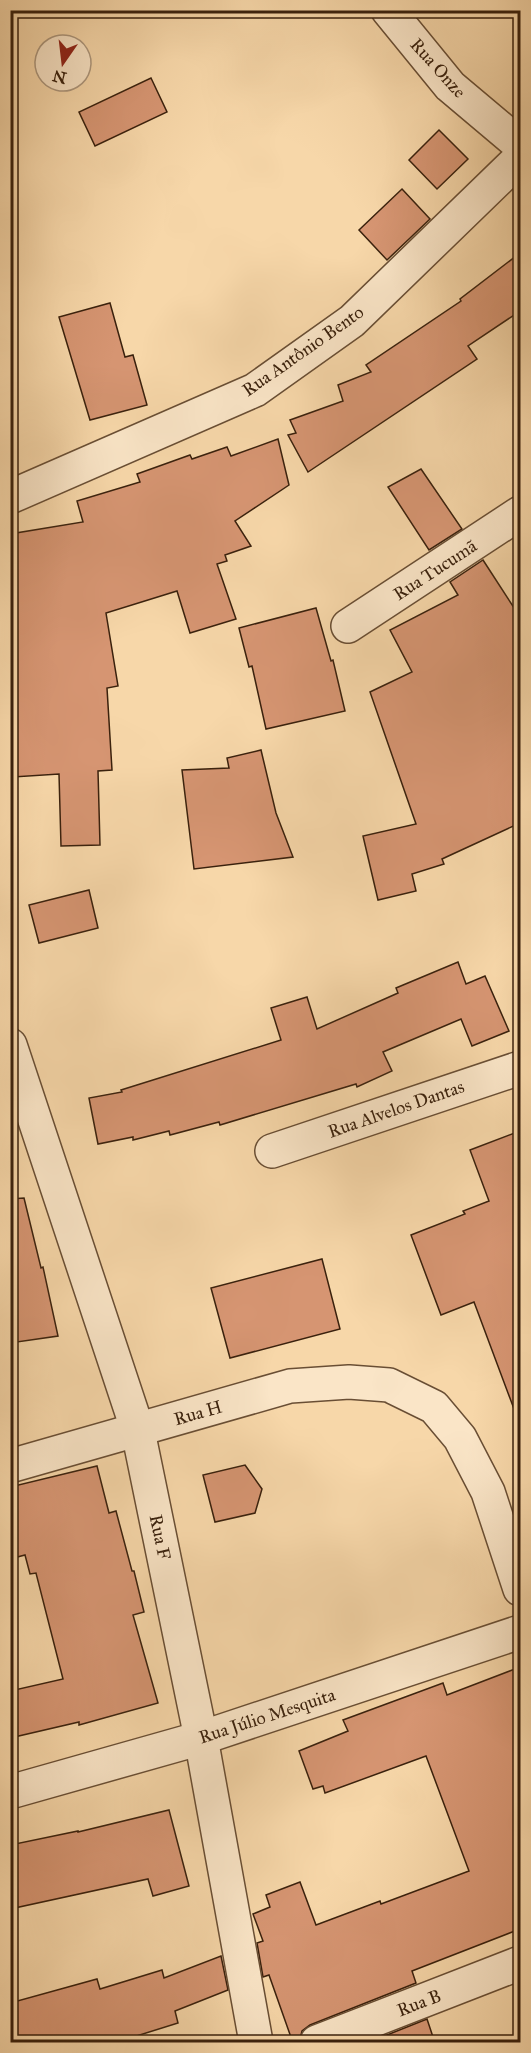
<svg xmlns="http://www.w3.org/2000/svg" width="531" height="2053" font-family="'IM FELL Great Primer',serif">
	<rect width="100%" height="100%" fill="#f7d7a9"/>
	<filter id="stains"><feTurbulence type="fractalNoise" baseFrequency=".00333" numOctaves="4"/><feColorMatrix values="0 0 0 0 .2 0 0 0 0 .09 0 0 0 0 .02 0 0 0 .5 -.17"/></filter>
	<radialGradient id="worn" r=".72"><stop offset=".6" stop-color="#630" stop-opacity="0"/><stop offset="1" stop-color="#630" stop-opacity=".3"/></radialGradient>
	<!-- building -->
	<g fill="#d69572" stroke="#3a210d" stroke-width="1.5">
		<path d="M151,78L167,112L95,146L79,112Z"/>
		<path d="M439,130L468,159L437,189L409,160Z"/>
		<path d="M402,189L430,219L387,260L359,230Z"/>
		<path d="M520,253V311L468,346L477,359L308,472L288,435L296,433L290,420L343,401L338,385L371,372L366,365L461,301L460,299Z"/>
		<path d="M110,303L125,357L133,355L147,405L90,420L59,317Z"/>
		<path d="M278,439L289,485L235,521L251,546L225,555L227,561L217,564L236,619L190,633L177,591L106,613L118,686L107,688L112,770L98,771L100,845L61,846L59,774L13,777L10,728V534L83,522L77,501L140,482L137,474L190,455L192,459L227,447L231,456Z"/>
		<path d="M421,469L462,529L429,550L388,487Z"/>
		<path d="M483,560L520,617V823L442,859L444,864L412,874L416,891L378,900L363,836L416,824L370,692L412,672L390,630L458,595L450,582Z"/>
		<path d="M316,608L331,661L333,660L345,711L266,729L252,666L249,667L239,628Z"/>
		<path d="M261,750L276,813L293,857L194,869L182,770L229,768L227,758Z"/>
		<path d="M89,890L98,928L39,943L29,905Z"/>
		<path d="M458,962L466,984L485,976L509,1031L472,1046L461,1019L383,1052L392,1071L357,1087L356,1084L220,1125L219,1122L170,1135L169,1131L133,1140V1137L98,1144L89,1098L122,1092L121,1090L281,1040L271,1008L307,997L317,1029L398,993L396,988Z"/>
		<path d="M520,1131V1417H517L474,1302L441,1315L411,1235L465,1214L463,1211L489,1201L470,1150Z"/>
		<path d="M24,1198L41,1268L43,1267L58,1336L10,1343V1199Z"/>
		<path d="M322,1259L340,1329L230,1358L211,1288Z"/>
		<path d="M245,1465L262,1489L255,1513L215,1522L203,1475Z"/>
		<path d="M97,1466L109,1513L116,1511L132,1571H134L144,1612L133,1615L158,1703L79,1725V1722L10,1738V1691L63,1679L36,1573L30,1574L25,1555L10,1559V1487Z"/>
		<path d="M520,1667V1929L412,1971L416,1983L310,2025L302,2031L299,2043H293L269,1975L263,1977L257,1943L263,1941L253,1914L270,1907L266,1895L300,1882L316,1925L380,1901L381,1904L469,1871L426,1756L325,1793L323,1786L313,1789L299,1751L348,1731L343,1720L443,1683L447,1695Z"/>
		<path d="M169,1810L189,1886L153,1896L148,1879L10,1909V1845L78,1831V1832Z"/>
		<path d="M221,1956L228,1990L175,2011L178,2023L114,2043H10V2003L97,1979L100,1989L162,1970L164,1978Z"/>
		<path d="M427,2019L435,2043H367Z"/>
	</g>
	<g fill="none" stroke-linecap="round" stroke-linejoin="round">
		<defs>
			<g id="minor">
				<path d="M388,10L450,86L520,145"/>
				<path d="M10,497L255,390L352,321L520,158"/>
				<path d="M348,626L520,513"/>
				<path d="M10,1045L138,1431L201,1738L256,2042"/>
				<path d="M272,1151L520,1068"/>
				<path d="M10,1466L290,1386L349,1382L389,1385L434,1407L460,1438L488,1492L520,1589"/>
				<path d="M317,2042L520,1963"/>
			</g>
			<path id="tertiary" d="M10,1792L201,1738L520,1632"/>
		</defs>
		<!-- minor casing -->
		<use href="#minor" stroke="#694e34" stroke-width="36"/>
		<!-- tertiary casing -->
		<use href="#tertiary" stroke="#694e34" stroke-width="36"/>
		<!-- minor -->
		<use href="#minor" stroke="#fae5c7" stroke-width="33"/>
		<!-- tertiary -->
		<use href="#tertiary" stroke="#fae5c7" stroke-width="33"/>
	</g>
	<g text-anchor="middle" stroke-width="4.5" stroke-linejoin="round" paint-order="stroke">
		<!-- street labels -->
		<g font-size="18" fill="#3a210d" stroke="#fae5c7">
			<text transform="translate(438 68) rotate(48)" y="6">Rua Onze</text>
			<text transform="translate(303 351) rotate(-35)" y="6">Rua Antônio Bento</text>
			<text transform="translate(435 570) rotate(-33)" y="6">Rua Tucumã</text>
			<text transform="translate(396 1109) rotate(-19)" y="6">Rua Alvelos Dantas</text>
			<text transform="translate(198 1413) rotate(-16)" y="6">Rua H</text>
			<text transform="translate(160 1537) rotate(78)" y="6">Rua F</text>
			<text transform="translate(267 1716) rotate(-18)" y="6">Rua Júlio Mesquita</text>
			<text transform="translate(419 2003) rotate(-21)" y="6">Rua B</text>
		</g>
	</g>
	<!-- margin -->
	<rect width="531" height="2053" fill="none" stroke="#f7d7a9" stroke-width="36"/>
	<rect x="12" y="12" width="507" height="2029" fill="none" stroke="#3a210d" stroke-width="3"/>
	<rect x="18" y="18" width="495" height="2017" fill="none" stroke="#3a210d" stroke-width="1.5"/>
	<!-- north arrow -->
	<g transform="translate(63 63) rotate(194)"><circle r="28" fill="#fae5c7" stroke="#ad977d" stroke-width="1.5"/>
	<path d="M0-4.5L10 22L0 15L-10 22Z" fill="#8f2418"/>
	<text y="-9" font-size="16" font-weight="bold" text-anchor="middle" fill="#3a210d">N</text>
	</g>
	<rect width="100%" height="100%" filter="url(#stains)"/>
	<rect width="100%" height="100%" fill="url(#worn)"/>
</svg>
